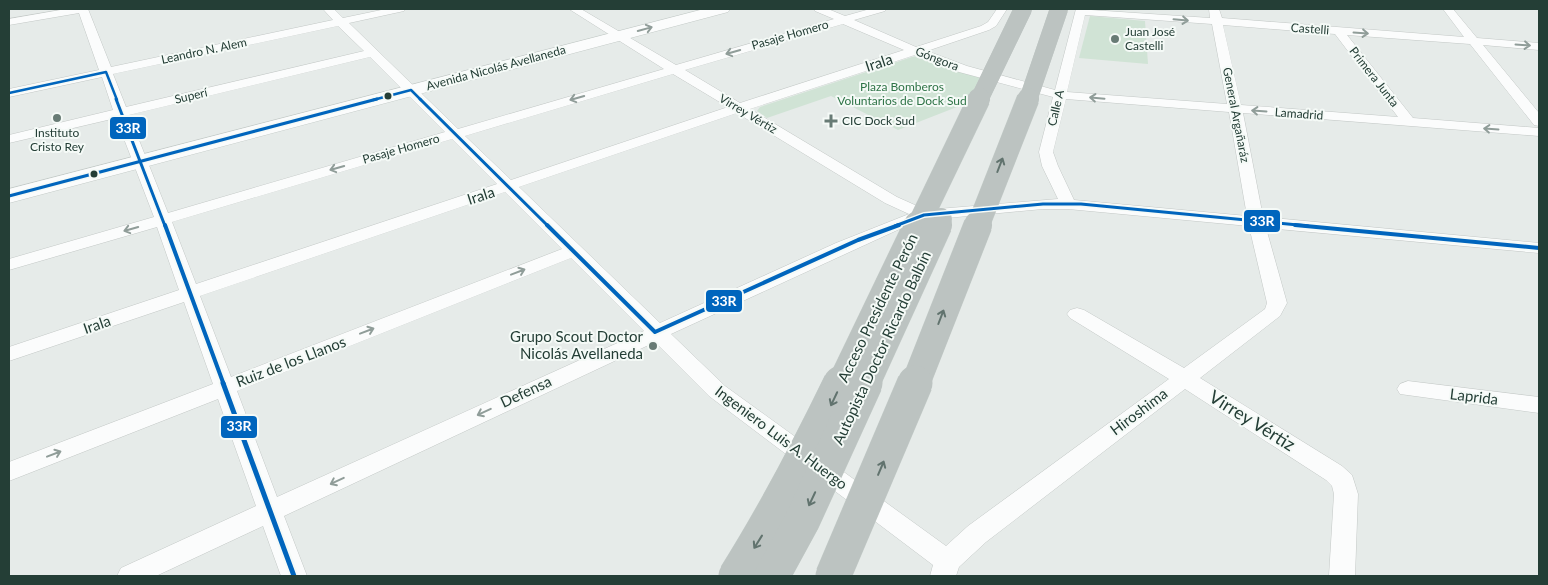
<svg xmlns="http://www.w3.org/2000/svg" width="1548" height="585" font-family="Lato,sans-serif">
	<rect width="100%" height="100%" fill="#e6ebe9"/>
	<!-- green -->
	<g fill="#d0e3d5">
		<path d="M1090,16L1145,21L1148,64L1079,58Z"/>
		<path d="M918,56L982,78V80L962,105L898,130L831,96L767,118L757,111L760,107L912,57Z"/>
	</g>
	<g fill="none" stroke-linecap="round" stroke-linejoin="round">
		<defs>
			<g id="minor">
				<path d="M66,9H88L111,67L333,20L323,9H334L343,18L386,9H405L404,11L349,23L458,129L664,69L569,9H581L676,65L834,19L815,11L814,9H828L845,16L870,9H886L885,11L854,20L916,47L981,26L988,22L997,9H1007L996,26L989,30L927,51L967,66L1055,90L1076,9L1210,18L1209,9H1219L1222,18L1464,37L1443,9H1453L1477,38L1539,43V50L1483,45L1539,113V126L1534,125L1470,44L1347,35L1413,118L1539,128V136L1243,113L1263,217L1539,243V253L1266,228L1287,303L1280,316L1200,378L1342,466L1352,475L1358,494L1355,576H1329L1334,494L1332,486L1326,480L1185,389L986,542L959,567L956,576H930L933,565L709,396L655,342L284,516L307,576H281L263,526L156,576H117L121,568L256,506L218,399L9,481V462L213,384L184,302L9,361V347L179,290L157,227L9,270V259L154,217L116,118L9,143V135L113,110L102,77L9,97V89L99,70L79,13L9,25V19ZM1085,15L1212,24L1227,104L1067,92ZM843,24L904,50L740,103L685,70ZM1223,25L1335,34L1398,117L1241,105ZM338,26L364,51L126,107L113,74ZM915,55L959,72L1053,97L1039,152L1042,166L1058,199L926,210L897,197L750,109ZM370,57L445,132L168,213L129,115ZM673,74L728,107L511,180L465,136ZM1066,99L1229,112L1247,216L1074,200L1058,166L1053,152ZM737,113L885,203L909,214L836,243L660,323L519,187ZM452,139L497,184L196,284L172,222ZM505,192L562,249L231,377L200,296ZM1043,209H1068L1249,226L1267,303L1265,309L1184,368L1084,310L1077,308L1070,310L1067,314L1070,318L1169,379L968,526L946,546L725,386L671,334L904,227L926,220ZM571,258L644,331L277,497L237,391Z"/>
				<path d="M1408,381L1539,397V413L1400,394L1397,389L1400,384Z"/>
			</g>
			<path id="secondary" d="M704,9H730L728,12L9,203V189Z"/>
		</defs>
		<!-- minor casing -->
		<use href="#minor" stroke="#c3c8c6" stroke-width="1"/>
		<!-- secondary casing -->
		<use href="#secondary" stroke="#c2c9c6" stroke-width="1"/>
		<!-- minor -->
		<use href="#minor" fill="#fbfcfc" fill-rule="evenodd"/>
		<!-- secondary -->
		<use href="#secondary" fill="#fbfcfc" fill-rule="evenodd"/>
		<defs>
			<g id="motorway-bridge-far3">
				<path d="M979,100L1023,9"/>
				<path d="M1028,100L1059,9"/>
			</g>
			<g id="motorway-bridge-far2">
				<path d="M918,226L979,99"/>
				<path d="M938,226L941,219"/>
				<path d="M978,226L1028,99"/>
			</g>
			<g id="motorway-bridge-far1">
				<path d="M841,385L918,225"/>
				<path d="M865,385L938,225"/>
				<path d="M915,385L978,225"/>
			</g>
			<g id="motorway-bridge">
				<path d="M736,576C775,514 809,449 841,383"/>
				<path d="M772,576L802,521L865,383"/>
				<path d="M833,576L915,383"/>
			</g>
		</defs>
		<!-- motorway-bridge-far3 casing -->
		<use href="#motorway-bridge-far3" stroke="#c2cac7" stroke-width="18" stroke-linecap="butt"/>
		<!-- motorway-bridge-far2 casing -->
		<use href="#motorway-bridge-far2" stroke="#c2cac7" stroke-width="23" stroke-linecap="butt"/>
		<!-- motorway-bridge-far1 casing -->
		<use href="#motorway-bridge-far1" stroke="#c2cac7" stroke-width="29" stroke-linecap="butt"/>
		<!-- motorway-bridge casing -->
		<use href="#motorway-bridge" stroke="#c2cac7" stroke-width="36" stroke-linecap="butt"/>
		<!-- motorway-bridge-far3 -->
		<use href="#motorway-bridge-far3" stroke="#bcc3c1" stroke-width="18"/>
		<!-- motorway-bridge-far2 -->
		<use href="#motorway-bridge-far2" stroke="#bcc3c1" stroke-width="22"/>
		<!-- motorway-bridge-far1 -->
		<use href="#motorway-bridge-far1" stroke="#bcc3c1" stroke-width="28"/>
		<!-- motorway-bridge -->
		<use href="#motorway-bridge" stroke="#bcc3c1" stroke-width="35"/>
		<defs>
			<g id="bus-1-far3">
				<path d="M9,93L106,72L117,100"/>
				<path d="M373,100L411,90L421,100"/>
			</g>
			<g id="bus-1-far2">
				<path d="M116,99L165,226"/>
				<path d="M420,99L548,226"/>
				<path d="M9,196L377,99"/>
				<path d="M895,226L924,215L1043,204H1081L1308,226"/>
			</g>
			<g id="bus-1-far1">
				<path d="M165,225L224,385"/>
				<path d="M547,225L655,332L858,240L899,225"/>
				<path d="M1295,225L1539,248"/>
			</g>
			<path id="bus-1" d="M223,383L294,576"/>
		</defs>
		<!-- bus-1-far3 casing -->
		<use href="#bus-1-far3" stroke="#f5faf7" stroke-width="5"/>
		<!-- bus-1-far2 casing -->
		<use href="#bus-1-far2" stroke="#f5faf7" stroke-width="6"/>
		<!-- bus-1-far1 casing -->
		<use href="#bus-1-far1" stroke="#f5faf7" stroke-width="8"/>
		<!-- bus-1 casing -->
		<use href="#bus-1" stroke="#f5faf7" stroke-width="9"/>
		<!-- bus-1-far3 -->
		<use href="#bus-1-far3" stroke="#0065bd" stroke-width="2.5"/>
		<!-- bus-1-far2 -->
		<use href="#bus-1-far2" stroke="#0065bd" stroke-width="3"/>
		<!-- bus-1-far1 -->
		<use href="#bus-1-far1" stroke="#0065bd" stroke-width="4"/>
		<!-- bus-1 -->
		<use href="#bus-1" stroke="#0065bd" stroke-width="5"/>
	</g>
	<!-- one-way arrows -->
	<defs><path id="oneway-shaft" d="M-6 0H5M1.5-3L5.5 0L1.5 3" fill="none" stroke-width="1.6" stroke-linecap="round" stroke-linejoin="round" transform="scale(1.25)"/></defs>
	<g stroke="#909d99">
		<use href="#oneway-shaft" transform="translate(1181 20) rotate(5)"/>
		<use href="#oneway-shaft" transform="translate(645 29) rotate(-15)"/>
		<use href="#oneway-shaft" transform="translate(1361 33) rotate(4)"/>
		<use href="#oneway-shaft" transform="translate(1523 45) rotate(4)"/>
		<use href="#oneway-shaft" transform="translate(733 52) rotate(164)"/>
		<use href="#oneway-shaft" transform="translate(577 98) rotate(164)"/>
		<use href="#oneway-shaft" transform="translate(1097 98) rotate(-175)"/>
		<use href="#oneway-shaft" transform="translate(1259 111) rotate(-176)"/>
		<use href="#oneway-shaft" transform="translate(1491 129) rotate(-176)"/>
		<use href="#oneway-shaft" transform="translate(337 168) rotate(164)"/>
		<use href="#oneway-shaft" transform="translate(131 229) rotate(164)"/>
		<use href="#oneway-shaft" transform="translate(518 272) rotate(-21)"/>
		<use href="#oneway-shaft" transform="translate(367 331) rotate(-21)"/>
		<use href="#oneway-shaft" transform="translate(484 412) rotate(155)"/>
		<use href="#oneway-shaft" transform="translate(54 454) rotate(-21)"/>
		<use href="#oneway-shaft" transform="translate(337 481) rotate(155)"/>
	</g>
	<g stroke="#61736e">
		<use href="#oneway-shaft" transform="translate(1000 165) rotate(-69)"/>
		<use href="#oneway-shaft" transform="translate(941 317) rotate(-69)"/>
		<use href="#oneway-shaft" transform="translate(834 399) rotate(115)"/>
		<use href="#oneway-shaft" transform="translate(881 468) rotate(-67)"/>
		<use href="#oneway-shaft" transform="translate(812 499) rotate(115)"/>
		<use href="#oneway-shaft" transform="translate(758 542) rotate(122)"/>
	</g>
	<!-- markers -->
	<g fill="#687b75" stroke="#f5faf7" stroke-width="2">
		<circle cx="1115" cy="39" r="5"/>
		<circle cx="57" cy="118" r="5"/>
		<path d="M828.5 113.5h5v5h5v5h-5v5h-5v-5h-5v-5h5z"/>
		<circle cx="653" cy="346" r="5"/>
	</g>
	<g fill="#243e36" stroke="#f5faf7" stroke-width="2">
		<circle cx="388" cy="96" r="4.5"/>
		<circle cx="94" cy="174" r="4.5"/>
	</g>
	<g text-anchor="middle" stroke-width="4" stroke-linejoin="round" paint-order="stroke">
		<!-- far-street labels -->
		<g font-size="12" fill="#243e36" stroke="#f5faf7">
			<text transform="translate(1310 29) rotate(4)" y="4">Castelli</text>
			<text transform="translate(790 35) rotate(-16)" y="4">Pasaje Homero</text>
			<text transform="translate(204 51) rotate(-12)" y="4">Leandro N. Alem</text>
			<text transform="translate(937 59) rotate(21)" y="4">Góngora</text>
			<text transform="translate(496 68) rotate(-15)" y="4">Avenida Nicolás Avellaneda</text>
			<text transform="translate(1374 77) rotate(52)" y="4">Primera Junta</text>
			<text transform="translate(191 96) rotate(-13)" y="4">Superí</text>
			<text transform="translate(1056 108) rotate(-77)" y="4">Calle A</text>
			<text transform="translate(748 114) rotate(31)" y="4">Virrey Vértiz</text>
			<text transform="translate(1299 114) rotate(4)" y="4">Lamadrid</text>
			<text transform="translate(1236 115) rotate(79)" y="4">General Argañaráz</text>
			<text transform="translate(401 149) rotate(-16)" y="4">Pasaje Homero</text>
		</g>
		<!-- far-poi labels -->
		<g font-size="12" fill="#243e36" stroke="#f5faf7" text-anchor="start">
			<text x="1125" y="36">Juan José<tspan x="1125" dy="14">Castelli</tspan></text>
			<text x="842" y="125">CIC Dock Sud</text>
			<text x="57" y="137" text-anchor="middle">Instituto<tspan x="57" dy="14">Cristo Rey</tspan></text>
		</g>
		<!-- far-park labels -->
		<g font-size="12" fill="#2f7447" stroke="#f5faf7">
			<text x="902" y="91">Plaza Bomberos<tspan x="902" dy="14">Voluntarios de Dock Sud</tspan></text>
		</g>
		<!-- street labels -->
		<g font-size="15" fill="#243e36" stroke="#f5faf7">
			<text transform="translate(879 63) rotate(-18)" y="5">Irala</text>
			<text transform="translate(481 196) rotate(-18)" y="5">Irala</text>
			<text transform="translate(878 308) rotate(-64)" y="5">Acceso Presidente Perón</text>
			<text transform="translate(97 325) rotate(-19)" y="5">Irala</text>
			<text transform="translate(882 348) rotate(-65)" y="5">Autopista Doctor Ricardo Balbín</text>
			<text transform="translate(291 362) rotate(-21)" y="5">Ruiz de los Llanos</text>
			<text transform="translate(526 392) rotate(-25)" y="5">Defensa</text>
			<text transform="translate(1474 397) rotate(7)" y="5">Laprida</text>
			<text transform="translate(1139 412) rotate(-37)" y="5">Hiroshima</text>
			<text transform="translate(781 438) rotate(37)" y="5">Ingeniero Luis A. Huergo</text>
		</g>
		<!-- poi labels -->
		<g font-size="15" fill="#243e36" stroke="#f5faf7" text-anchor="end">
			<text x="643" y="342">Grupo Scout Doctor<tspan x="643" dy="17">Nicolás Avellaneda</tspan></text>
		</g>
		<!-- near-street labels -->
		<g font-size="18" fill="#243e36" stroke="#f5faf7">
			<text transform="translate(1252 421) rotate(32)" y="6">Virrey Vértiz</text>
		</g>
	</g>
	<g stroke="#f5faf7" stroke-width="2">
		<rect x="109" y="116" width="38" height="24" rx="5" fill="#0065bd"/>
		<rect x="1243" y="209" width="38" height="24" rx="5" fill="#0065bd"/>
		<rect x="705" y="289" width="38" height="24" rx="5" fill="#0065bd"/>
		<rect x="220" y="415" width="38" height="24" rx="5" fill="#0065bd"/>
	</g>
	<g font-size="14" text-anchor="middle" font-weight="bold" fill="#fff">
		<text x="128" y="133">33R</text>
		<text x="1262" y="226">33R</text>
		<text x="724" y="306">33R</text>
		<text x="239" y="431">33R</text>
	</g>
	<!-- border -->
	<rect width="1548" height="585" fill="none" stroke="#243e36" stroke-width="20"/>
</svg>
